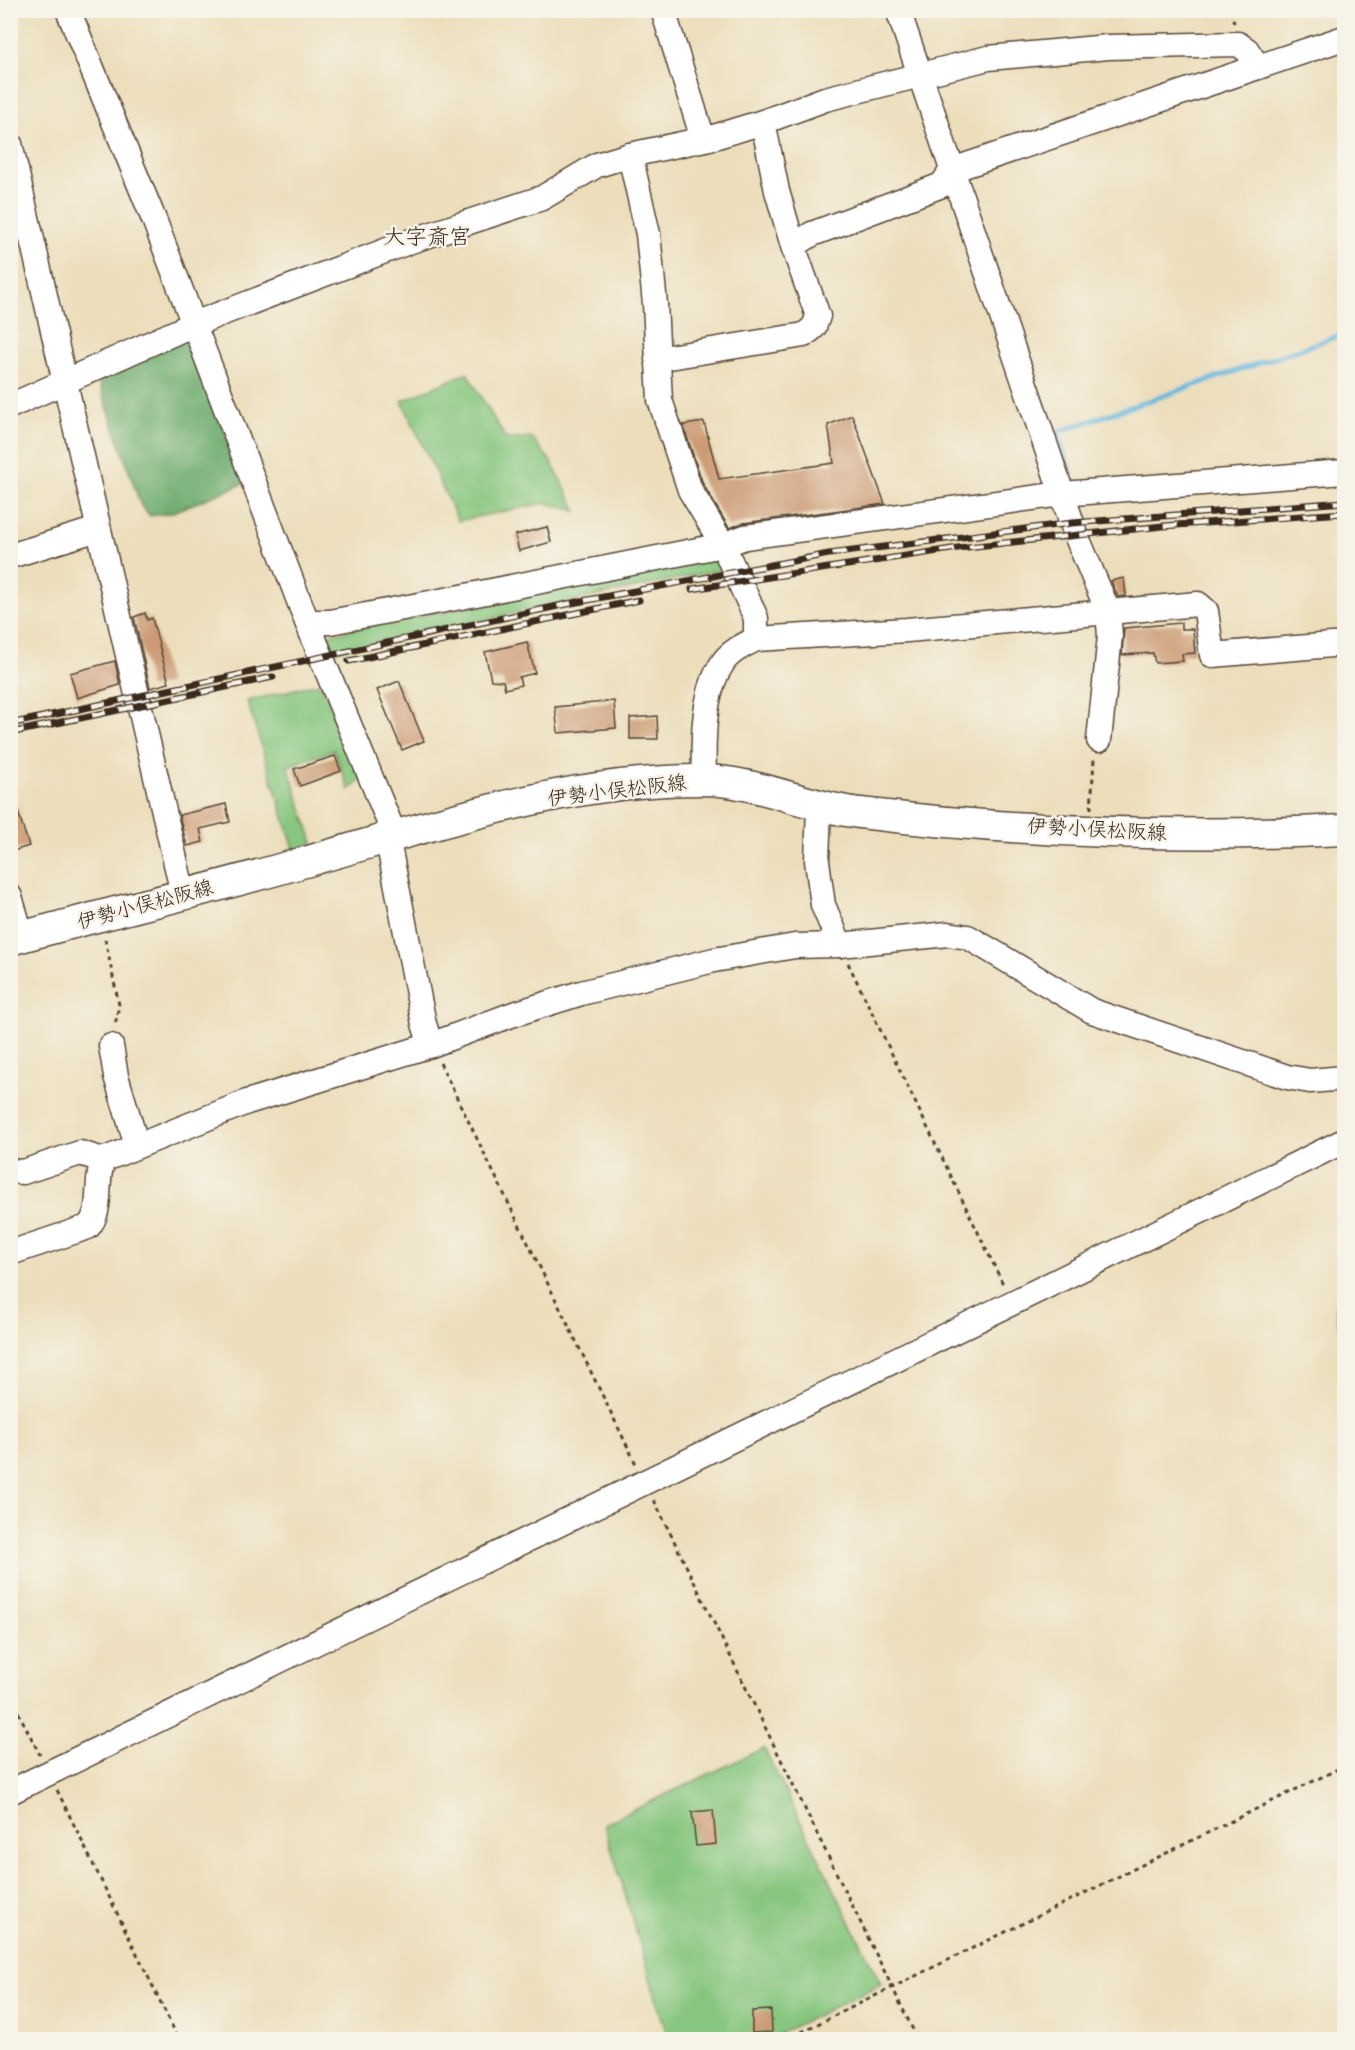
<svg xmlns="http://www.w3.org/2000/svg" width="1355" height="2050" font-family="'Architects Daughter','Klee One',sans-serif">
	<rect width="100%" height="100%" fill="#f7f3e8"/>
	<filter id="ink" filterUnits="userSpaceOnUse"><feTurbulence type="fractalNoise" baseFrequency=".0167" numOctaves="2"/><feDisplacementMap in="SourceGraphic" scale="12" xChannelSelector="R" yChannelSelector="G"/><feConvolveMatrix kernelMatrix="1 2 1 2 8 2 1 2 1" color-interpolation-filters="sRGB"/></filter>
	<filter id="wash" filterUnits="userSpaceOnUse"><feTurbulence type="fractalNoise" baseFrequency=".008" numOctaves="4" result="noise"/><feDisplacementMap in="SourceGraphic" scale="24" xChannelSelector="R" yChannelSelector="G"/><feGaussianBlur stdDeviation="1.35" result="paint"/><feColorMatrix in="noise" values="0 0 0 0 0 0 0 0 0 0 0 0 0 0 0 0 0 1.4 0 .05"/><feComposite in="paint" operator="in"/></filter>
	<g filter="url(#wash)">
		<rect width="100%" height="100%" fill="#ecdebb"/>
		<!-- green -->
		<g fill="#86c67e" stroke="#60784e" stroke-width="1.5">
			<path d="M467,373L506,439L532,438L551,462L577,511L545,503L458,521L402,401Z"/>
			<path d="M718,557L725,569L331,652L325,635Z"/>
			<path d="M320,683L363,778L349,790L334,750L288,766L313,842L296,855L247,701Z"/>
			<path d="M764,1748L881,1984L769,2039H668L604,1824Z"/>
		</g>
		<!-- forest -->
		<path fill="#6cab6d" stroke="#546a46" stroke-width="1.5" d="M188,333L245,483L171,513L150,516L141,506L98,380Z"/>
		<!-- water -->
		<path fill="#64b7df" stroke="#50707e" stroke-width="1.5" d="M1344,1282V1351C1340,1328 1329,1302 1344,1282Z"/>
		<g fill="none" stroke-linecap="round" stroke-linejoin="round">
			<!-- stream -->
			<path stroke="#64b7df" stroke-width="5" d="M1071,474L1057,432L1344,334"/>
		</g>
		<g id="blocks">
			<!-- building -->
			<g fill="#cc9b75">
				<path d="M852,415L885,504L743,523L729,528L703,484L683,425L704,422L719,479L834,463L828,425Z"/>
				<path d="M547,527L551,542L519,551L515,535Z"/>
				<path d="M1124,578L1126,596L1118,597L1111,581Z"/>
				<path d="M145,613L147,620L152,618L169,683L150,688L134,617Z"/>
				<path d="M1181,623V629H1193L1195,653L1182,654L1183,661L1155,663L1153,653L1122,655L1124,628Z"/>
				<path d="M527,642L535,673L519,677L521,685L505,689L503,681L491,680L485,652Z"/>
				<path d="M115,661L120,685L77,698L70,673Z"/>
				<path d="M399,681L424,741L402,750L377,690Z"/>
				<path d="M614,701L616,728L558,733L555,707Z"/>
				<path d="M657,716L658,739H630V718Z"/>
				<path d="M335,756L341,771L300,786L294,769Z"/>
				<path d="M13,796L29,846L10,852V797Z"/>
				<path d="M226,804L230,822L200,829L203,842L187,846L179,815Z"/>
				<path d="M713,1810L716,1844L696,1846L692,1812Z"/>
				<path d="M771,2010L772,2032L752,2033V2011Z"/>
			</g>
		</g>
	</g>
	<g filter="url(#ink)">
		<use href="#blocks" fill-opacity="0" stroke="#564536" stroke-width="1.5"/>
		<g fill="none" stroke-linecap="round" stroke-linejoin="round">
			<defs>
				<g id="minor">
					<path d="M68,10L155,222L307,622L394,834"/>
					<path d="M663,10L703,139"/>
					<path d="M898,10L1076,535L1108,611L1110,636L1099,740"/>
					<path d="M763,122L777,191L793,246L812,234L942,185L952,170L1344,38"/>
					<path d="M10,144L183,894"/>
					<path d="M630,155L648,234L655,304L660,400L690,490L723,545L756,618V639C744,645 729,652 722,664C702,694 703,745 704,780"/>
					<path d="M657,359L804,335L814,327L818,316L793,246"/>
					<path d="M10,406L194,324L411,241L542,198L597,165L630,155L714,137L763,122L825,99L988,58L1108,47L1238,44L1247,50L1258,67"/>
					<path d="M10,556L98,529"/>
					<path d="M307,622H330L461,597L723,545L745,537L1062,494L1344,472"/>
					<path d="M756,639L907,630L1198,604L1206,611L1212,655L1344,644"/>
					<path d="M819,806L817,861L823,905L840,945"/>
					<path d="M387,836L424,1024L431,1045"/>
					<path d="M10,897L22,937"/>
					<path d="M111,1046L116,1076L137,1146"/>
					<path d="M10,1171L23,1172L80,1153L103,1160"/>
					<path d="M10,1253L88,1227C104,1209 94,1182 103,1160L247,1102L431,1045L511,1015L581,993L714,960L795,946L840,945L948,934L968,937L1092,1011L1287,1077L1310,1081L1344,1078"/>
					<path d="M10,1792L1344,1141"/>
				</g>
				<path id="major" d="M10,940C107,913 205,891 301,863C432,826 563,780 701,780C756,780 806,807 860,813C1020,832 1184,838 1344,830"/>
			</defs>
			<!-- minor casing -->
			<use href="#minor" stroke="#564536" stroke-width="27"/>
			<!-- major casing -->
			<use href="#major" stroke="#564536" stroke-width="33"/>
			<!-- path -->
			<g stroke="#564536" stroke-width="3" stroke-dasharray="4.5 4.5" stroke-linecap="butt">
				<path d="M1231,10L1234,23"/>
				<path d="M1091,809L1094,759"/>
				<path d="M105,939L119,1005L115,1026"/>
				<path d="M848,963L1003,1284"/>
				<path d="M440,1063L636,1464"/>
				<path d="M654,1500L918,2040"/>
				<path d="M10,1696L40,1755"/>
				<path d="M57,1790L179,2040"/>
				<path d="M785,2040L1344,1766"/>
			</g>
			<!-- minor -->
			<use href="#minor" stroke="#fff" stroke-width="24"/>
			<!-- major -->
			<use href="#major" stroke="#fff" stroke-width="30"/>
			<defs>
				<g id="rail">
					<path d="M692,589L958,548L1163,526L1344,513"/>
					<path d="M349,661L639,600"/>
					<path d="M10,724L572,603L829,554L1072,523L1344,502"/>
					<path d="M10,733L273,677"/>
				</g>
			</defs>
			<!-- rail casing -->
			<use href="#rail" stroke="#3b2a1e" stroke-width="7"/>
			<!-- rail -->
			<use href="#rail" stroke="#f7f3e8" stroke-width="4.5" stroke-dasharray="14" stroke-linecap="butt"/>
		</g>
	</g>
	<g text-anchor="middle" stroke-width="5" stroke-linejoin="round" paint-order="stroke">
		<!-- street labels -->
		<g font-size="20" fill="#3b2a1e" stroke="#f7f3e8">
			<text transform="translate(617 790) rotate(-7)" y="7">伊勢小俣松阪線</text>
			<text transform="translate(1097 829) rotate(3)" y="7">伊勢小俣松阪線</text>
			<text transform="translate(145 904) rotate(-15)" y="7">伊勢小俣松阪線</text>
		</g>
		<!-- quarter labels -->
		<g font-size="22" fill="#3b2a1e" stroke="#f7f3e8">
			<text x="427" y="244">大字斎宮</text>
		</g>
	</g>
	<!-- margin -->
	<rect width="1355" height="2050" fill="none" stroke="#f7f3e8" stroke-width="36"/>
</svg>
